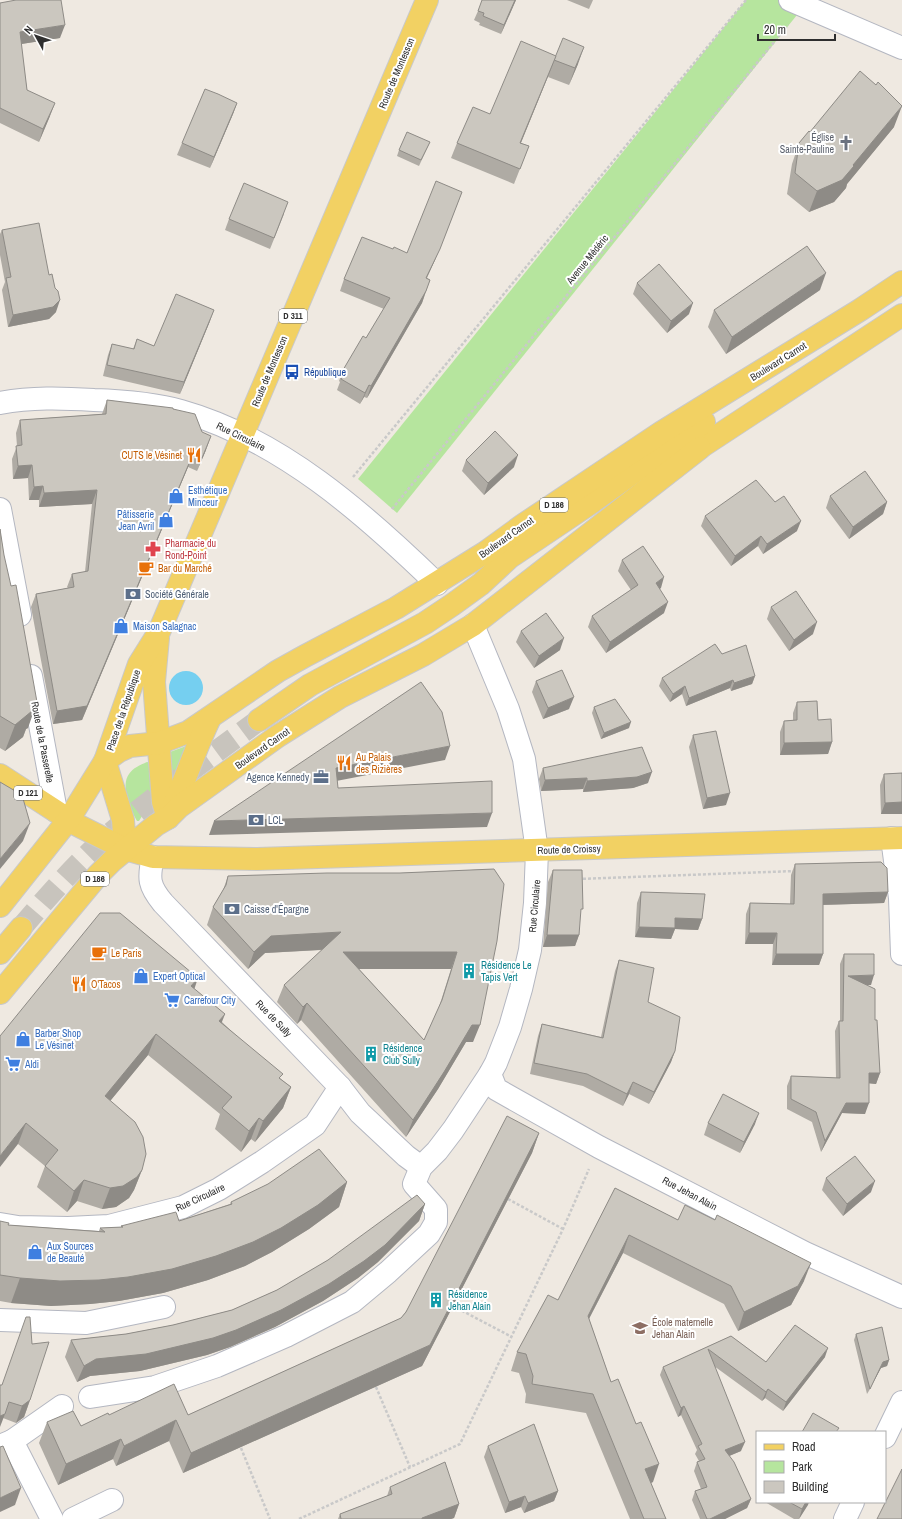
<svg xmlns="http://www.w3.org/2000/svg" width="902" height="1519" font-family="'Archivo Narrow',sans-serif">
	<rect width="100%" height="100%" fill="#efe9e1"/>
	<!-- green -->
	<g fill="#b6e59e">
		<path d="M746,0H809L397,513L358,479Z"/>
		<path d="M189,745L171,789L170,752Z"/>
		<path d="M147,762L151,763C157,781 150,805 139,821H137C131,810 120,786 129,774C133,768 140,765 147,762Z"/>
	</g>
	<!-- water -->
	<circle fill="#75cff0" cx="186" cy="688" r="17"/>
	<g fill="none" stroke-linecap="round" stroke-linejoin="round">
		<!-- major-tunnel -->
		<path stroke="#c8c4bd" stroke-width="22" stroke-dasharray="22 11" stroke-linecap="butt" d="M21,928C49,895 78,862 111,833C159,793 209,757 259,720"/>
		<defs>
			<g id="minor">
				<path d="M790,0L902,48"/>
				<path d="M0,403C31,397 62,398 94,400C122,401 153,403 181,411C280,439 364,513 437,584"/>
				<path d="M0,509L20,615"/>
				<path d="M31,676L56,811"/>
				<path d="M892,838L900,898L902,954"/>
				<path d="M153,857C148,879 149,886 163,903L340,1087L360,1113L406,1156L421,1167"/>
				<path d="M490,1074L496,1089L599,1147L805,1253L902,1297"/>
				<path d="M0,1224L18,1227L68,1228L109,1226L183,1207L219,1189L262,1162L315,1125L340,1087"/>
				<path d="M0,1320L86,1323L164,1307"/>
				<path d="M90,1397L155,1387L217,1366L286,1336L352,1302L388,1272L429,1234L436,1222V1209L414,1184L421,1167L437,1151L453,1130L490,1074L496,1063L510,1027L521,989L530,950L535,903L537,851L524,759L508,709L473,625"/>
				<path d="M885,1437L902,1402"/>
				<path d="M12,1441L62,1406"/>
				<path d="M0,1446L12,1441L52,1519"/>
				<path d="M73,1519L112,1500"/>
				<path d="M845,1519L853,1502"/>
			</g>
			<g id="major">
				<path d="M687,456L902,315"/>
				<path d="M158,638L154,682L163,802L168,818"/>
				<path d="M259,720L310,685L425,623L452,605L481,584L510,557L592,502L704,422"/>
				<path d="M105,761L119,751L130,746L159,743L188,732L278,671L305,656L396,608L486,552L523,525L662,432L860,310L902,282"/>
				<path d="M105,761L123,820L125,849"/>
				<path d="M0,775L77,825L125,849L153,857L257,859L902,838"/>
				<path d="M170,813C185,782 195,749 210,718"/>
				<path d="M0,906L69,819L105,761L139,664L159,632L427,0"/>
				<path d="M0,953L21,928"/>
				<path d="M0,993L98,875L112,861L156,825L168,818L179,807L278,736L340,697L423,655L473,625L700,448"/>
			</g>
		</defs>
		<!-- minor casing -->
		<use href="#minor" stroke="#b4b7c1" stroke-width="24"/>
		<!-- major casing -->
		<use href="#major" stroke="#c9c9c9" stroke-width="24"/>
		<!-- path -->
		<g stroke="#c9c9c9" stroke-width="2.5" stroke-dasharray="3 2" stroke-linecap="butt">
			<path d="M353,477L746,0"/>
			<path d="M392,509L788,25"/>
			<path d="M578,879L795,871"/>
			<path d="M508,1199L563,1229"/>
			<path d="M453,1306L512,1337"/>
			<path d="M376,1387L410,1467"/>
			<path d="M241,1448L270,1519"/>
			<path d="M299,1519L460,1444L563,1229L589,1169"/>
		</g>
		<!-- minor -->
		<use href="#minor" stroke="#fff" stroke-width="22"/>
		<!-- major -->
		<use href="#major" stroke="#f2d163" stroke-width="22"/>
	</g>
	<!-- wall -->
	<g fill="#afaba4" fill-rule="evenodd">
		<path d="M516,0L501,34L479,25L480,23L474,20L478,11Z"/>
		<path d="M567,0H593L589,9Z"/>
		<path d="M0,3L60,38L21,44L27,90L50,116L39,142L0,123Z"/>
		<path d="M556,56L578,64L569,85L548,77L549,74L521,143L529,146L514,184L451,158L457,143Z"/>
		<path d="M237,103L233,114L210,168L177,155L182,143Z"/>
		<path d="M894,127L847,184L846,188L834,202L809,212L787,194L792,164L799,143L810,132Z"/>
		<path d="M430,142L419,166L397,156L399,150Z"/>
		<path d="M462,192L435,260L427,278L430,280L422,303L367,398L364,397L360,404L337,390L340,382L339,381L343,370L366,338L384,309L340,291L344,279L393,249L407,253Z"/>
		<path d="M284,214L270,249L225,230L229,219Z"/>
		<path d="M2,230L56,312L49,319L8,327L2,290L5,282L0,255V234Z"/>
		<path d="M637,283L689,314L667,333L633,294Z"/>
		<path d="M820,290L726,354L708,327L714,310Z"/>
		<path d="M210,321L180,394L103,376L108,355L112,344L133,349L137,339L154,346Z"/>
		<path d="M107,400L173,409L206,450L197,471L188,467L82,720L53,724L31,607L36,594L68,588L67,587L72,574L85,572L92,504L39,507V500H29L28,478L13,479L12,459L17,446L16,433L20,420L102,414Z"/>
		<path d="M466,460L514,467L484,495L462,471Z"/>
		<path d="M830,496L887,502L883,514L849,539L826,508Z"/>
		<path d="M705,516L797,531L763,554L758,546L731,566L701,526Z"/>
		<path d="M0,529L28,728L26,729L23,737L5,751L0,748Z"/>
		<path d="M622,560L661,588L659,589L664,613L606,653L588,627L592,616L631,590L618,571Z"/>
		<path d="M771,607L813,634L789,651L767,619Z"/>
		<path d="M521,631L560,650L534,668L516,642Z"/>
		<path d="M722,654L755,676L752,684L731,691L730,688L686,706L682,694L670,702L659,686L662,678Z"/>
		<path d="M536,681L569,709L543,719L532,692Z"/>
		<path d="M797,702L818,720L832,742L828,754L780,755V732L784,721L793,720V713Z"/>
		<path d="M594,707L629,728L601,739L592,713Z"/>
		<path d="M693,735L726,805L703,809L689,747Z"/>
		<path d="M543,768L648,783L633,788L583,792V789L541,791L539,779Z"/>
		<path d="M902,773V814H881L880,785L884,774Z"/>
		<path d="M795,864L888,892L884,903L823,905V954L819,965H772L773,944H745L746,914L750,903L790,904L791,875Z"/>
		<path d="M494,869L473,1042H466L438,1089L406,1137L301,1020L297,1024L277,1002L284,985L322,950L265,953L248,969L207,925L213,907L223,890L228,876L400,873ZM359,969H451L439,1007L424,1040Z"/>
		<path d="M553,870L579,935L575,946L543,947L548,882Z"/>
		<path d="M641,892L702,919L698,930L675,929L671,939L635,937L637,903Z"/>
		<path d="M844,954L871,985H866L875,1020L880,1073L876,1084L869,1083L865,1114L842,1113L821,1152L812,1122L787,1109V1086L791,1076L836,1078L835,1031L839,1021H840V964Z"/>
		<path d="M619,960L648,1002L675,1051L671,1062L649,1104L629,1094L623,1106L583,1086L530,1074L538,1036L542,1024L601,1037L615,971Z"/>
		<path d="M194,989L222,1022L281,1079L291,1087L283,1108L255,1142L251,1139L241,1152L215,1129L220,1114L148,1055L110,1101L142,1170L134,1190L129,1198L116,1207L102,1209L77,1201L67,1212L37,1187L45,1166L18,1144L0,1036Z"/>
		<path d="M708,1123L755,1124L740,1153L704,1135Z"/>
		<path d="M539,1133L532,1153L422,1366L183,1473L169,1441L116,1466L113,1459L58,1485L39,1443L47,1422L81,1426L109,1415H188L401,1318Z"/>
		<path d="M826,1178L871,1192L843,1216L822,1190Z"/>
		<path d="M347,1182L339,1207L309,1229L272,1252L245,1266L208,1280L163,1293L119,1301L90,1304L51,1306L11,1303L0,1301V1221L9,1225L99,1231L100,1228L121,1227V1226L179,1221L230,1204L231,1202Z"/>
		<path d="M615,1188L678,1220L804,1281L791,1305L738,1331L724,1304L623,1253L589,1319L611,1382L653,1482L651,1483L666,1519H630L586,1413L525,1403L526,1394L519,1373L511,1371L517,1352L558,1300Z"/>
		<path d="M425,1204L419,1221L378,1262L358,1278L323,1301L275,1327L230,1347L207,1355L140,1371L90,1376L77,1382L65,1357L71,1340L126,1334L173,1325L232,1310L277,1290Z"/>
		<path d="M856,1334L889,1360L887,1366L881,1368L867,1394L854,1340Z"/>
		<path d="M731,1336L766,1362L825,1357L783,1411L765,1398L762,1401L714,1366L741,1451L729,1456L751,1499L747,1508L725,1519H700L692,1500L695,1491L701,1489L694,1471L697,1462L699,1461L695,1454L697,1450L681,1415L678,1417L660,1375L663,1367Z"/>
		<path d="M0,1385L30,1400L24,1417L16,1423L3,1418Z"/>
		<path d="M488,1446L558,1491L554,1501L524,1513L521,1507L505,1513L484,1457Z"/>
		<path d="M390,1487L459,1504L454,1518L451,1519H338L340,1514L387,1496Z"/>
		<path d="M765,1502H809L799,1519H794Z"/>
	</g>
	<!-- shaded-wall -->
	<g fill="#8e8b86">
		<path d="M515,0H516L501,34L504,25Z"/>
		<path d="M65,25L60,38L15,45L20,32Z"/>
		<path d="M584,47L578,64L569,85L575,68Z"/>
		<path d="M556,56L549,74L515,157L520,143Z"/>
		<path d="M55,103L50,116L39,142L43,129Z"/>
		<path d="M237,103L233,114L210,168L214,157Z"/>
		<path d="M902,106L894,127L847,184L846,188L834,202L809,212L817,191L853,165Z"/>
		<path d="M462,192L435,260L421,289L426,278Z"/>
		<path d="M826,273L820,290L726,354L732,337Z"/>
		<path d="M426,291L422,303L367,398L371,386Z"/>
		<path d="M60,300L56,312L49,319L8,327L13,315Z"/>
		<path d="M693,303L689,314L667,333L671,321Z"/>
		<path d="M214,310L210,321L180,394L184,382Z"/>
		<path d="M369,385L364,397L360,404L365,393Z"/>
		<path d="M211,436L206,450L197,471L202,458Z"/>
		<path d="M193,454L188,467L82,720L53,724L57,711Z"/>
		<path d="M518,455L514,467L484,495L488,483Z"/>
		<path d="M32,465L28,478L13,479L18,466Z"/>
		<path d="M43,486L39,500H29L34,487Z"/>
		<path d="M97,490L92,504L39,507L44,493Z"/>
		<path d="M887,502L883,514L849,539L853,527Z"/>
		<path d="M801,521L797,531L763,554L767,544Z"/>
		<path d="M761,536L758,546L731,566L735,556Z"/>
		<path d="M664,577L661,588L652,594L656,583Z"/>
		<path d="M668,602L664,613L606,653L610,642Z"/>
		<path d="M817,622L813,634L789,651L794,640Z"/>
		<path d="M564,638L560,650L534,668L539,656Z"/>
		<path d="M755,676L752,684L731,691L734,683Z"/>
		<path d="M733,680L730,688L686,706L689,698Z"/>
		<path d="M685,686L682,694L670,702L673,694Z"/>
		<path d="M574,697L569,709L543,719L548,708Z"/>
		<path d="M37,702L28,728L26,729L23,737L5,751L15,725L32,703Z"/>
		<path d="M631,722L629,728L601,739L604,733Z"/>
		<path d="M832,742L828,754L780,755L784,743Z"/>
		<path d="M450,746L445,760L331,782L336,768Z"/>
		<path d="M652,772L648,783L633,788L583,792L587,781Z"/>
		<path d="M587,778L583,789L541,791L545,780Z"/>
		<path d="M730,793L726,805L703,809L707,798Z"/>
		<path d="M902,802V814H881L885,803Z"/>
		<path d="M492,813L487,827L209,835L214,821Z"/>
		<path d="M30,823L23,841L0,869V859Z"/>
		<path d="M888,892L884,903L819,905L823,894Z"/>
		<path d="M675,918L702,919L698,930L675,929L671,939L635,937L639,927Z"/>
		<path d="M341,932L335,949L265,953L248,969L254,952L271,936Z"/>
		<path d="M749,933H777L773,944H745Z"/>
		<path d="M547,935H579L575,946L543,947Z"/>
		<path d="M343,952H457L451,969H337Z"/>
		<path d="M776,954H823L819,965H772Z"/>
		<path d="M874,975L871,985L844,986L848,976Z"/>
		<path d="M198,978L191,999V986Z"/>
		<path d="M307,1003L301,1020L297,1024L303,1007Z"/>
		<path d="M225,1014L217,1035L219,1021Z"/>
		<path d="M472,1025H480L473,1042H466L438,1089L406,1137L413,1120Z"/>
		<path d="M156,1034L148,1055L97,1117L105,1096Z"/>
		<path d="M675,1051L671,1062L649,1104L654,1092Z"/>
		<path d="M869,1073H880L876,1084L865,1083Z"/>
		<path d="M633,1082L629,1094L623,1106L627,1094Z"/>
		<path d="M291,1087L283,1108L255,1142L263,1121Z"/>
		<path d="M846,1103H869L865,1114L842,1113L821,1152L825,1141Z"/>
		<path d="M759,1113L755,1124L740,1153L744,1142Z"/>
		<path d="M259,1118L251,1139L241,1152L249,1131Z"/>
		<path d="M26,1123L18,1144L0,1167V1156Z"/>
		<path d="M539,1133L532,1153L422,1366L183,1473L191,1453L430,1345Z"/>
		<path d="M142,1170L134,1190L129,1198L116,1207L102,1209L110,1188Z"/>
		<path d="M84,1180L77,1201L67,1212L74,1191Z"/>
		<path d="M875,1181L871,1192L843,1216L847,1204Z"/>
		<path d="M347,1182L339,1207L309,1229L272,1252L245,1266L208,1280L163,1293L119,1301L90,1304L51,1306L11,1303L20,1278Z"/>
		<path d="M425,1204L419,1221L378,1262L358,1278L323,1301L275,1327L230,1347L207,1355L140,1371L90,1376L77,1382L84,1366L96,1359L213,1338Z"/>
		<path d="M629,1235L623,1253L581,1334L588,1316Z"/>
		<path d="M811,1263L804,1281L791,1305L738,1331L744,1312Z"/>
		<path d="M828,1348L825,1357L783,1411L786,1402Z"/>
		<path d="M889,1360L887,1366L881,1368L867,1394L870,1389L883,1362Z"/>
		<path d="M768,1389L765,1398L762,1401L766,1392Z"/>
		<path d="M30,1400L24,1417L16,1423L22,1406Z"/>
		<path d="M684,1406L681,1415L678,1417L681,1408Z"/>
		<path d="M5,1414L0,1427V1416Z"/>
		<path d="M176,1420L169,1441L116,1466L124,1446Z"/>
		<path d="M121,1439L113,1459L58,1485L66,1464Z"/>
		<path d="M745,1442L741,1451L722,1459L725,1450Z"/>
		<path d="M659,1464L653,1482L639,1487L645,1469Z"/>
		<path d="M21,1488L15,1505L0,1512V1498Z"/>
		<path d="M558,1491L554,1501L524,1513L528,1503Z"/>
		<path d="M525,1496L521,1507L505,1513L509,1502Z"/>
		<path d="M751,1499L747,1508L725,1519H710Z"/>
		<path d="M806,1502H809L808,1505L799,1519L802,1509Z"/>
		<path d="M459,1504L454,1518L451,1519H422V1518Z"/>
	</g>
	<!-- building -->
	<g fill="#cbc7bf" stroke="#8e8b86" fill-rule="evenodd">
		<path d="M16,0H61L65,25L20,32L27,90L55,103L43,129L0,108V3Z"/>
		<path d="M482,0H515L504,25L483,16L484,13L478,11Z"/>
		<path d="M563,38L584,47L575,68L554,60Z"/>
		<path d="M521,41L556,56L520,143L529,146L520,169L457,143L473,107L490,114Z"/>
		<path d="M860,71L876,85L878,82L902,106L853,165L854,166L842,180L817,191L795,173L799,143L809,131L810,132Z"/>
		<path d="M205,89L218,94L237,103L214,157L182,143Z"/>
		<path d="M407,132L430,142L421,160L399,150Z"/>
		<path d="M436,181L462,192L440,249L426,278L430,280L426,291L371,386L369,385L365,393L341,379L346,372L343,370L363,336L366,338L390,298L344,279L362,237L393,249L394,247L407,253Z"/>
		<path d="M244,183L288,202L274,238L229,219Z"/>
		<path d="M39,223L49,275L52,274L55,288L58,291L60,300L53,307L13,315L6,278L11,277L2,230Z"/>
		<path d="M807,246L826,273L732,337L714,310Z"/>
		<path d="M659,264L693,303L671,321L637,283Z"/>
		<path d="M176,294L214,310L184,382L107,365L112,344L134,349L137,339L154,346Z"/>
		<path d="M107,400L173,408V409L195,414L202,432L211,436L202,458L193,454L87,706L57,711L36,594L74,587L72,574L88,571L97,490L44,493L43,486L34,487L32,465L18,466L16,446L22,445L20,420L106,414Z"/>
		<path d="M495,431L518,455L488,483L466,460Z"/>
		<path d="M865,471L887,502L853,527L830,496Z"/>
		<path d="M756,480L775,502L784,496L801,521L767,544L761,536L735,556L705,516Z"/>
		<path d="M0,529L4,555L11,586L16,585L37,702L32,703V711L15,725L0,716Z"/>
		<path d="M643,546L664,577L656,583L668,602L610,642L592,616L638,585L622,560Z"/>
		<path d="M796,591L817,622L794,640L771,607Z"/>
		<path d="M546,613L564,638L539,656L521,631Z"/>
		<path d="M715,644L722,654L746,645L755,676L734,683L733,680L689,698L685,686L673,694L662,678Z"/>
		<path d="M562,670L574,697L548,708L536,681Z"/>
		<path d="M421,682L442,712L450,746L336,768L338,788L492,781V813L214,821Z"/>
		<path d="M615,699L631,722L604,733L594,707Z"/>
		<path d="M817,701L818,720L831,719L832,742L784,743V721L797,720V702Z"/>
		<path d="M716,731L730,793L707,798L693,735Z"/>
		<path d="M642,747L652,772L637,777L587,781V778L545,780L543,768Z"/>
		<path d="M902,773V802L885,803L884,774Z"/>
		<path d="M0,782L22,795L30,823L0,859Z"/>
		<path d="M881,862L887,868L888,892L823,894V954H776L777,933H749L750,903L794,904L795,864Z"/>
		<path d="M494,869L504,884L497,941L480,1025H472L444,1072L413,1120L307,1003L303,1007L284,985L341,932L271,936L254,952L213,907L226,885L228,876L327,873H400ZM343,952H457L442,1000L424,1040Z"/>
		<path d="M553,870H582L583,909H581L579,935H547Z"/>
		<path d="M641,892L705,894L702,919L675,918V928L639,927Z"/>
		<path d="M100,913H120L198,978L191,986L225,1014L219,1021L283,1074L279,1078L291,1087L263,1121L259,1118L249,1131L222,1108L232,1097L156,1034L105,1096L135,1122L143,1137L146,1154L142,1170L137,1177L123,1186L110,1188L84,1180L74,1191L45,1166L58,1150L26,1123L0,1156V1036Z"/>
		<path d="M844,954H874V975L848,976L875,989V1020H877L880,1073H869V1103H846L825,1141L816,1112L791,1099V1076L840,1078L839,1021H843Z"/>
		<path d="M619,960L654,968L648,1002L680,1017L675,1051L654,1092L633,1082L627,1094L587,1074L534,1063L542,1024L603,1038Z"/>
		<path d="M723,1094L759,1113L744,1142L708,1123Z"/>
		<path d="M507,1116L539,1133L430,1345L191,1453L176,1420L124,1446L121,1439L66,1464L47,1422L73,1411L81,1426L108,1413L109,1415L174,1384L188,1415L401,1318L406,1312Z"/>
		<path d="M319,1149L347,1182L318,1205L281,1228L253,1242L216,1256L172,1269L128,1277L99,1280L60,1281L20,1278L0,1275V1221L9,1223L8,1225L105,1232L100,1228L123,1227L121,1226L176,1212L179,1221L232,1204L231,1202L268,1184Z"/>
		<path d="M855,1156L875,1181L847,1204L826,1178Z"/>
		<path d="M615,1188L678,1220L685,1205L715,1220L717,1215L811,1263L798,1286L744,1312L731,1286L629,1235L588,1316L611,1382L618,1379L636,1424L641,1422L659,1464L645,1469L666,1519H644L593,1394L532,1384L533,1376L526,1354L517,1352L548,1295L558,1300Z"/>
		<path d="M417,1195L425,1204L385,1245L364,1261L329,1284L281,1310L236,1330L213,1338L146,1354L96,1359L84,1366L71,1340L126,1334L173,1325L232,1310L277,1290L328,1260Z"/>
		<path d="M26,1317H30L32,1344L49,1342L30,1400L22,1406L9,1402L5,1414L0,1416V1385H2Z"/>
		<path d="M795,1325L828,1348L786,1402L768,1389L766,1392L708,1349L745,1442L725,1450L734,1462L751,1499L710,1519H707L695,1491L707,1487L697,1462L705,1459L698,1446L702,1444L684,1406L681,1408L663,1367L731,1336L766,1362Z"/>
		<path d="M882,1327L889,1360L883,1362L870,1389L856,1334Z"/>
		<path d="M813,1413L839,1428L836,1432H802Z"/>
		<path d="M534,1424L558,1491L528,1503L525,1496L509,1502L488,1446Z"/>
		<path d="M3,1446L21,1488L0,1498V1447Z"/>
		<path d="M445,1462L459,1504L422,1518V1519H341L340,1514L392,1494L390,1487Z"/>
		<path d="M902,1469V1519H877Z"/>
		<path d="M789,1502H806L802,1509Z"/>
	</g>
	<!-- icons -->
	<defs>
		<symbol id="church-bare" viewBox="-9 -9 18 18"><path d="M-1.2-6h2.4v3.5h3.3v2.4h-3.3V6h-2.4V-.1h-3.3v-2.4h3.3Z" fill="#6b7280" stroke="#fff" stroke-width="2.5" paint-order="stroke"/></symbol>
		<symbol id="bus-bare" viewBox="-9 -9 18 18"><path d="M-5-6H5V4H4V6H2V4H-2V6H-4V4H-5ZM-3.5-4V0h7V-4ZM-3.5 1.2v1.5H-2V1.2ZM2 1.2v1.5H3.5V1.2Z" fill="#1a4fb4" stroke="#fff" stroke-width="2.5" paint-order="stroke"/></symbol>
		<symbol id="restaurant-bare" viewBox="-9 -9 18 18"><path d="M-5-6h1v4h1v-4h1v4h1v-4h1v5L-1.5 .5V6h-2V.5L-5-1ZM5-6V6H3V1.5H1.5Q1.5-4 5-6Z" fill="#e8710a" stroke="#fff" stroke-width="2.5" paint-order="stroke"/></symbol>
		<symbol id="shop-bare" viewBox="-9 -9 18 18"><path d="M-5-2.5h2.3a2.7 3.5 0 0 1 5.4 0H5L5.5 6h-11ZM-1.5-2.5h3a1.5 2.3 0 0 0-3 0Z" fill="#3f7fe0" stroke="#fff" stroke-width="2.5" paint-order="stroke"/></symbol>
		<symbol id="pharmacy-bare" viewBox="-9 -9 18 18"><path d="M-2-6h4v4h4v4h-4v4h-4v-4h-4v-4h4Z" fill="#e0444e" stroke="#fff" stroke-width="2.5" paint-order="stroke"/></symbol>
		<symbol id="cafe-bare" viewBox="-9 -9 18 18"><path d="M-5.5-4.5H6V0H3Q3 3.5 0 3.5H-2.5Q-5.5 3.5-5.5 0ZM3-3.2v2h1.7v-2ZM-6 4.5H4V6H-6Z" fill="#e8710a" stroke="#fff" stroke-width="2.5" paint-order="stroke"/></symbol>
		<symbol id="bank-bare" viewBox="-9 -9 18 18"><path d="M-6-4H6V4H-6ZM0-2.3a2.3 2.3 0 1 0 0 4.6a2.3 2.3 0 1 0 0-4.6Z" fill="#5c6f8a" stroke="#fff" stroke-width="2.5" paint-order="stroke"/></symbol>
		<symbol id="office-bare" viewBox="-9 -9 18 18"><path d="M-6-3h4V-5.5h4V-3h4V5H-6ZM-1-4.5V-3h2v-1.5ZM-6 0V1H6V0Z" fill="#5c6f8a" stroke="#fff" stroke-width="2.5" paint-order="stroke"/></symbol>
		<symbol id="building-bare" viewBox="-9 -9 18 18"><path d="M-4-6H4V6H1V3H-1V6H-4ZM-2.5-4.3h1.7v1.8h-1.7ZM.8-4.3h1.7v1.8H.8ZM-2.5-1h1.7V.8h-1.7ZM.8-1h1.7V.8H.8Z" fill="#0f9aa8" stroke="#fff" stroke-width="2.5" paint-order="stroke"/></symbol>
		<symbol id="supermarket-bare" viewBox="-9 -9 18 18"><path d="M-6-5.5h2.5l.6 2H6L4.5 2H-2.5L-4.4-4H-6ZM-1.5 3.2a1.3 1.3 0 1 0 .1 0ZM3 3.2a1.3 1.3 0 1 0 .1 0Z" fill="#3f7fe0" stroke="#fff" stroke-width="2.5" paint-order="stroke"/></symbol>
		<symbol id="school-bare" viewBox="-9 -9 18 18"><path d="M0-5L7-2L0 1L-7-2ZM-4 1L0 2.5L4 1V4Q0 6-4 4Z" fill="#8d6e63" stroke="#fff" stroke-width="2.5" paint-order="stroke"/></symbol>
	</defs>
	<g fill-rule="evenodd">
		<use href="#church-bare" x="835" y="132" width="22" height="22"/>
		<use href="#bus-bare" x="281" y="361" width="22" height="22"/>
		<use href="#restaurant-bare" x="183" y="444" width="22" height="22"/>
		<use href="#shop-bare" x="165" y="485" width="22" height="22"/>
		<use href="#shop-bare" x="155" y="509" width="22" height="22"/>
		<use href="#pharmacy-bare" x="142" y="538" width="22" height="22"/>
		<use href="#cafe-bare" x="135" y="557" width="22" height="22"/>
		<use href="#bank-bare" x="122" y="583" width="22" height="22"/>
		<use href="#shop-bare" x="110" y="615" width="22" height="22"/>
		<use href="#restaurant-bare" x="333" y="752" width="22" height="22"/>
		<use href="#office-bare" x="310" y="766" width="22" height="22"/>
		<use href="#bank-bare" x="245" y="809" width="22" height="22"/>
		<use href="#bank-bare" x="221" y="898" width="22" height="22"/>
		<use href="#cafe-bare" x="88" y="942" width="22" height="22"/>
		<use href="#building-bare" x="458" y="960" width="22" height="22"/>
		<use href="#shop-bare" x="130" y="965" width="22" height="22"/>
		<use href="#restaurant-bare" x="68" y="973" width="22" height="22"/>
		<use href="#supermarket-bare" x="161" y="989" width="22" height="22"/>
		<use href="#shop-bare" x="12" y="1028" width="22" height="22"/>
		<use href="#building-bare" x="360" y="1043" width="22" height="22"/>
		<use href="#supermarket-bare" x="2" y="1053" width="22" height="22"/>
		<use href="#shop-bare" x="24" y="1241" width="22" height="22"/>
		<use href="#building-bare" x="425" y="1289" width="22" height="22"/>
		<use href="#school-bare" x="629" y="1317" width="22" height="22"/>
	</g>
	<g text-anchor="middle" stroke-width="4" stroke-linejoin="round" paint-order="stroke">
		<!-- shield labels -->
		<g fill="#fff" stroke="#6d6d6d" stroke-width="1">
			<rect x="279" y="309" width="28" height="14" rx="3"/>
			<rect x="540" y="498" width="28" height="14" rx="3"/>
			<rect x="14" y="786" width="28" height="14" rx="3"/>
			<rect x="81" y="872" width="28" height="14" rx="3"/>
		</g>
		<g font-size="9" font-weight="bold" fill="#2e2e2e">
			<text x="293" y="319">D 311</text>
			<text x="554" y="508">D 186</text>
			<text x="28" y="796">D 121</text>
			<text x="95" y="882">D 186</text>
		</g>
		<!-- street labels -->
		<g font-size="10" fill="#2e2e2e" stroke="#fff">
			<text transform="translate(396 73) rotate(-67)" y="4">Route de Montesson</text>
			<text transform="translate(587 259) rotate(-51)" y="4">Avenue Médéric</text>
			<text transform="translate(778 361) rotate(-32)" y="4">Boulevard Carnot</text>
			<text transform="translate(269 371) rotate(-67)" y="4">Route de Montesson</text>
			<text transform="translate(241 436) rotate(26)" y="4">Rue Circulaire</text>
			<text transform="translate(506 537) rotate(-35)" y="4">Boulevard Carnot</text>
			<text transform="translate(123 710) rotate(-71)" y="4">Place de la République</text>
			<text transform="translate(43 742) rotate(79)" y="4">Route de la Passerelle</text>
			<text transform="translate(262 748) rotate(-35)" y="4">Boulevard Carnot</text>
			<text transform="translate(569 849) rotate(-2)" y="4">Route de Croissy</text>
			<text transform="translate(534 906) rotate(-85)" y="4">Rue Circulaire</text>
			<text transform="translate(274 1018) rotate(46)" y="4">Rue de Sully</text>
			<text transform="translate(690 1193) rotate(28)" y="4">Rue Jehan Alain</text>
			<text transform="translate(200 1197) rotate(-25)" y="4">Rue Circulaire</text>
		</g>
		<!-- worship labels -->
		<g font-size="10" fill="#5b616d" stroke="#fff" text-anchor="end">
			<text x="834" y="141">Église<tspan x="834" dy="12">Sainte-Pauline</tspan></text>
		</g>
		<!-- transit labels -->
		<g font-size="10" fill="#164399" stroke="#fff" text-anchor="start">
			<text x="304" y="376">République</text>
		</g>
		<!-- food labels -->
		<g font-size="10" fill="#c56008" stroke="#fff" text-anchor="start">
			<text x="182" y="459" text-anchor="end">CUTS le Vésinet</text>
			<text x="158" y="572">Bar du Marché</text>
			<text x="356" y="761">Au Palais<tspan x="356" dy="12">des Rizières</tspan></text>
			<text x="111" y="957">Le Paris</text>
			<text x="91" y="988">O'Tacos</text>
		</g>
		<!-- shop labels -->
		<g font-size="10" fill="#366cbe" stroke="#fff" text-anchor="start">
			<text x="188" y="494">Esthétique<tspan x="188" dy="12">Minceur</tspan></text>
			<text x="154" y="518" text-anchor="end">Pâtisserie<tspan x="154" dy="12">Jean Avril</tspan></text>
			<text x="133" y="630">Maison Salagnac</text>
			<text x="153" y="980">Expert Optical</text>
			<text x="184" y="1004">Carrefour City</text>
			<text x="35" y="1037">Barber Shop<tspan x="35" dy="12">Le Vésinet</tspan></text>
			<text x="25" y="1068">Aldi</text>
			<text x="47" y="1250">Aux Sources<tspan x="47" dy="12">de Beauté</tspan></text>
		</g>
		<!-- health labels -->
		<g font-size="10" fill="#be3a42" stroke="#fff" text-anchor="start">
			<text x="165" y="547">Pharmacie du<tspan x="165" dy="12">Rond-Point</tspan></text>
		</g>
		<!-- service labels -->
		<g font-size="10" fill="#4e5e75" stroke="#fff" text-anchor="start">
			<text x="145" y="598">Société Générale</text>
			<text x="309" y="781" text-anchor="end">Agence Kennedy</text>
			<text x="268" y="824">LCL</text>
			<text x="244" y="913">Caisse d'Épargne</text>
		</g>
		<!-- culture labels -->
		<g font-size="10" fill="#0d838f" stroke="#fff" text-anchor="start">
			<text x="481" y="969">Résidence Le<tspan x="481" dy="12">Tapis Vert</tspan></text>
			<text x="383" y="1052">Résidence<tspan x="383" dy="12">Club Sully</tspan></text>
			<text x="448" y="1298">Résidence<tspan x="448" dy="12">Jehan Alain</tspan></text>
		</g>
		<!-- education labels -->
		<g font-size="10" fill="#785e54" stroke="#fff" text-anchor="start">
			<text x="652" y="1326">École maternelle<tspan x="652" dy="12">Jehan Alain</tspan></text>
		</g>
	</g>
	<!-- legend -->
	<rect x="756" y="1431" width="130" height="72" fill="#ffffff" stroke="#ababab"/>
	<rect x="764" y="1444" width="20" height="6" fill="#f2d163" stroke="#ababab"/>
	<text x="792" y="1451" font-size="12" fill="#2e2e2e">Road</text>
	<rect x="764" y="1461" width="20" height="12" fill="#b6e59e" stroke="#ababab"/>
	<text x="792" y="1471" font-size="12" fill="#2e2e2e">Park</text>
	<rect x="764" y="1481" width="20" height="12" fill="#cbc7bf" stroke="#ababab"/>
	<text x="792" y="1491" font-size="12" fill="#2e2e2e">Building</text>
	<!-- north arrow -->
	<g transform="translate(36 36) rotate(310)" stroke="#ffffff" stroke-width="3" paint-order="stroke">
	<path d="M0-3L7 15L0 10L-7 15Z" fill="#2e2e2e"/>
	<text y="-6" font-size="11" font-weight="bold" text-anchor="middle" fill="#2e2e2e">N</text>
	</g>
	<!-- scale -->
	<path d="M758 34v6h77v-6" fill="none" stroke="#2e2e2e" stroke-width="2"/>
	<text x="764" y="34" font-size="12" fill="#2e2e2e" stroke="#ffffff" stroke-width="3" paint-order="stroke">20 m</text>
</svg>
